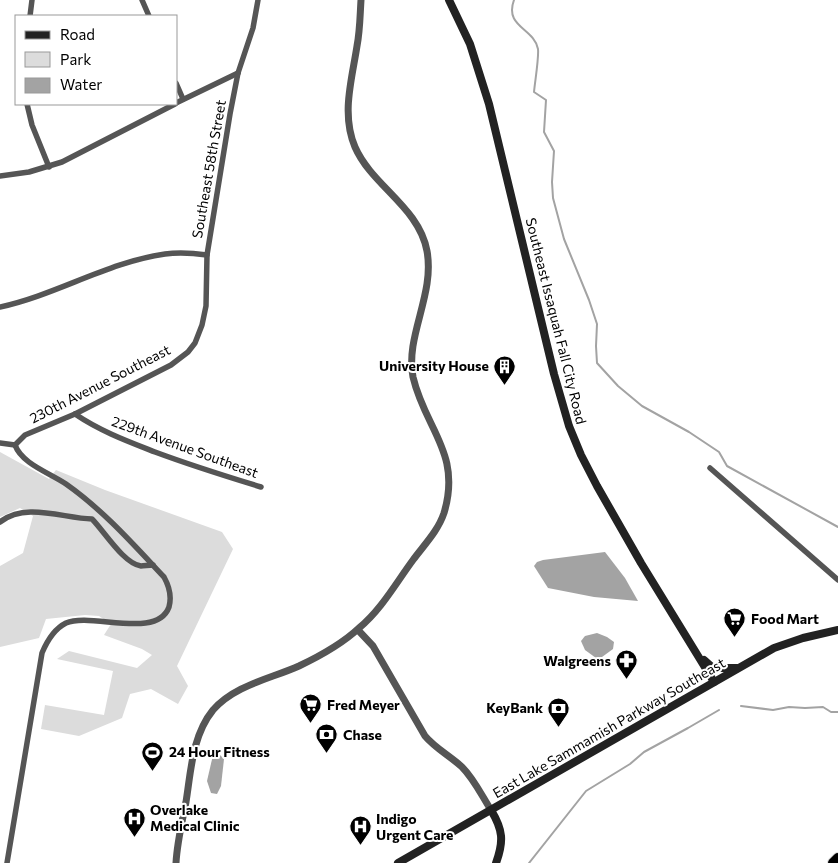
<svg xmlns="http://www.w3.org/2000/svg" width="838" height="863" font-family="Commissioner,sans-serif">
	<rect width="100%" height="100%" fill="#fff"/>
	<!-- green -->
	<path fill="#dcdcdc" d="M0,452L49,479L56,470L105,490L222,532L233,549L177,666L188,686L178,704L151,689L130,694L122,718L79,736L41,729L45,705L104,715L113,671L57,659L69,651L137,668L152,655L142,649L104,635L111,624L99,616L85,615L46,619L39,638L0,647V566L23,553L33,516L20,508L0,517Z"/>
	<!-- water -->
	<g fill="#a3a3a3">
		<path d="M605,552L625,578L638,601L594,597L548,588L534,566L537,562L543,560Z"/>
		<path d="M597,633L607,637L614,642L613,649L602,657L596,658L585,650L581,641L585,636Z"/>
		<path d="M213,755H220L224,759L221,786L217,794L211,793L207,781Z"/>
	</g>
	<g fill="none" stroke-linecap="round" stroke-linejoin="round">
		<!-- stream -->
		<g stroke="#a3a3a3" stroke-width="2">
			<path d="M514,0C504,27 534,28 538,49C539,58 535,81 534,92L546,100L544,132L554,151L552,182L553,198L564,239L589,300L597,324L596,346L597,363L618,386L642,406L689,432L719,452L727,466L838,527"/>
			<path d="M741,706L773,710L789,707L805,708L823,707L831,712H838"/>
			<path d="M529,863L586,791L630,764L644,752L688,728L719,710"/>
		</g>
		<defs>
			<path id="motorway" d="M833,863L838,858"/>
		</defs>
		<!-- motorway casing -->
		<use href="#motorway" stroke="#dbdbdb" stroke-width="12"/>
		<!-- minor -->
		<g stroke="#555" stroke-width="5.5">
			<path d="M142,0L149,16"/>
			<path d="M30,16L32,0"/>
			<path d="M176,83L183,99"/>
			<path d="M176,103L238,73"/>
			<path d="M27,104L32,125L49,167"/>
			<path d="M0,176L29,172L62,162L175,104"/>
			<path d="M0,307C56,295 108,262 165,254C179,252 193,253 207,255"/>
			<path d="M75,414C100,431 127,441 155,452C190,465 225,476 261,487"/>
			<path d="M0,443L15,445"/>
			<path d="M15,445L25,435L75,414L171,365L188,352L195,343L202,325L206,306L207,255L230,114L238,73L253,28L258,0"/>
			<path d="M710,468L838,580"/>
			<path d="M0,522C26,502 62,518 92,519C104,531 124,564 141,566C144,566 149,565 153,565"/>
			<path d="M7,863L42,653C47,641 54,629 66,623C91,612 157,640 169,607C172,596 169,586 164,577C133,544 103,510 66,484C50,473 22,464 15,445"/>
		</g>
		<!-- tertiary -->
		<g stroke="#555" stroke-width="7">
			<path d="M358,630L373,646L425,736C435,748 450,756 462,767C474,779 482,796 491,810"/>
			<path d="M176,863C177,843 182,822 186,802C191,771 192,736 213,710C235,685 270,679 299,666C320,656 342,644 359,628C381,610 396,583 413,560C424,545 438,531 444,513C462,453 425,429 413,377C405,336 435,295 427,251C419,207 372,186 355,147C341,114 352,79 357,46C360,31 360,15 361,0"/>
		</g>
		<!-- secondary -->
		<g stroke="#222" stroke-width="8">
			<path d="M449,0L470,44L489,104L554,374L569,426L581,455L597,486L641,563L714,682"/>
			<path d="M704,660L713,668H737"/>
			<path d="M491,810C503,830 504,841 496,863"/>
			<path d="M398,863L774,648L803,638L838,630"/>
		</g>
		<!-- motorway -->
		<use href="#motorway" stroke="#000" stroke-width="10"/>
	</g>
	<!-- icons -->
	<defs>
		<symbol id="building-pin" viewBox="-11 -11 22 30"><path d="M0 17L-7.5 6A9.5 9.5 0 1 1 7.5 6Z" fill="#000" stroke="#fff"/><path d="M-4-6H4V6H1V3H-1V6H-4ZM-2.5-4.3h1.7v1.8h-1.7ZM.8-4.3h1.7v1.8H.8ZM-2.5-1h1.7V.8h-1.7ZM.8-1h1.7V.8H.8Z" fill="#fff"/></symbol>
		<symbol id="supermarket-pin" viewBox="-11 -11 22 30"><path d="M0 17L-7.5 6A9.5 9.5 0 1 1 7.5 6Z" fill="#000" stroke="#fff"/><path d="M-6-5.5h2.5l.6 2H6L4.5 2H-2.5L-4.4-4H-6ZM-1.5 3.2a1.3 1.3 0 1 0 .1 0ZM3 3.2a1.3 1.3 0 1 0 .1 0Z" fill="#fff"/></symbol>
		<symbol id="pharmacy-pin" viewBox="-11 -11 22 30"><path d="M0 17L-7.5 6A9.5 9.5 0 1 1 7.5 6Z" fill="#000" stroke="#fff"/><path d="M-2-6h4v4h4v4h-4v4h-4v-4h-4v-4h4Z" fill="#fff"/></symbol>
		<symbol id="bank-pin" viewBox="-11 -11 22 30"><path d="M0 17L-7.5 6A9.5 9.5 0 1 1 7.5 6Z" fill="#000" stroke="#fff"/><path d="M-6-4H6V4H-6ZM0-2.3a2.3 2.3 0 1 0 0 4.6a2.3 2.3 0 1 0 0-4.6Z" fill="#fff"/></symbol>
		<symbol id="stadium-pin" viewBox="-11 -11 22 30"><path d="M0 17L-7.5 6A9.5 9.5 0 1 1 7.5 6Z" fill="#000" stroke="#fff"/><path d="M0-5a6.5 5 0 1 0 0 10a6.5 5 0 1 0 0-10ZM-3.5-1.8h7v3.6h-7Z" fill="#fff"/></symbol>
		<symbol id="hospital-pin" viewBox="-11 -11 22 30"><path d="M0 17L-7.5 6A9.5 9.5 0 1 1 7.5 6Z" fill="#000" stroke="#fff"/><path d="M-5-5h3v3.5h4V-5h3V5h-3V1.5h-4V5h-3Z" fill="#fff"/></symbol>
	</defs>
	<g fill-rule="evenodd">
		<use href="#building-pin" x="492" y="354" width="25" height="34"/>
		<use href="#supermarket-pin" x="722" y="606" width="25" height="34"/>
		<use href="#pharmacy-pin" x="614" y="648" width="25" height="34"/>
		<use href="#supermarket-pin" x="298" y="692" width="25" height="34"/>
		<use href="#bank-pin" x="546" y="696" width="25" height="34"/>
		<use href="#bank-pin" x="314" y="722" width="25" height="34"/>
		<use href="#stadium-pin" x="140" y="740" width="25" height="34"/>
		<use href="#hospital-pin" x="122" y="806" width="25" height="34"/>
		<use href="#hospital-pin" x="348" y="814" width="25" height="34"/>
	</g>
	<g text-anchor="middle" stroke-width="4" stroke-linejoin="round" paint-order="stroke">
		<!-- street labels -->
		<g font-size="14" fill="#000" stroke="#fff">
			<text transform="translate(209 169) rotate(-80)" y="5">Southeast 58th Street</text>
			<text transform="translate(556 321) rotate(76)" y="5">Southeast Issaquah Fall City Road</text>
			<text transform="translate(100 384) rotate(-27)" y="5">230th Avenue Southeast</text>
			<text transform="translate(185 447) rotate(20)" y="5">229th Avenue Southeast</text>
			<text transform="translate(609 728) rotate(-30)" y="5">East Lake Sammamish Parkway Southeast</text>
		</g>
		<!-- poi labels -->
		<g font-size="14" font-weight="bold" fill="#000" stroke="#fff" text-anchor="start">
			<text x="489" y="371" text-anchor="end">University House</text>
			<text x="751" y="624">Food Mart</text>
			<text x="611" y="666" text-anchor="end">Walgreens</text>
			<text x="327" y="710">Fred Meyer</text>
			<text x="543" y="713" text-anchor="end">KeyBank</text>
			<text x="343" y="740">Chase</text>
			<text x="169" y="757">24 Hour Fitness</text>
			<text x="150" y="815">Overlake<tspan x="150" dy="16">Medical Clinic</tspan></text>
			<text x="376" y="824">Indigo<tspan x="376" dy="16">Urgent Care</tspan></text>
		</g>
	</g>
	<!-- legend -->
	<rect x="15" y="15" width="162" height="90" fill="#ffffff" stroke="#999999"/>
	<rect x="25" y="31" width="25" height="8" fill="#222222" stroke="#999999"/>
	<text x="60" y="40" font-size="15" fill="#000000">Road</text>
	<rect x="25" y="52" width="25" height="15" fill="#dcdcdc" stroke="#999999"/>
	<text x="60" y="65" font-size="15" fill="#000000">Park</text>
	<rect x="25" y="78" width="25" height="15" fill="#a3a3a3" stroke="#999999"/>
	<text x="60" y="90" font-size="15" fill="#000000">Water</text>
</svg>
